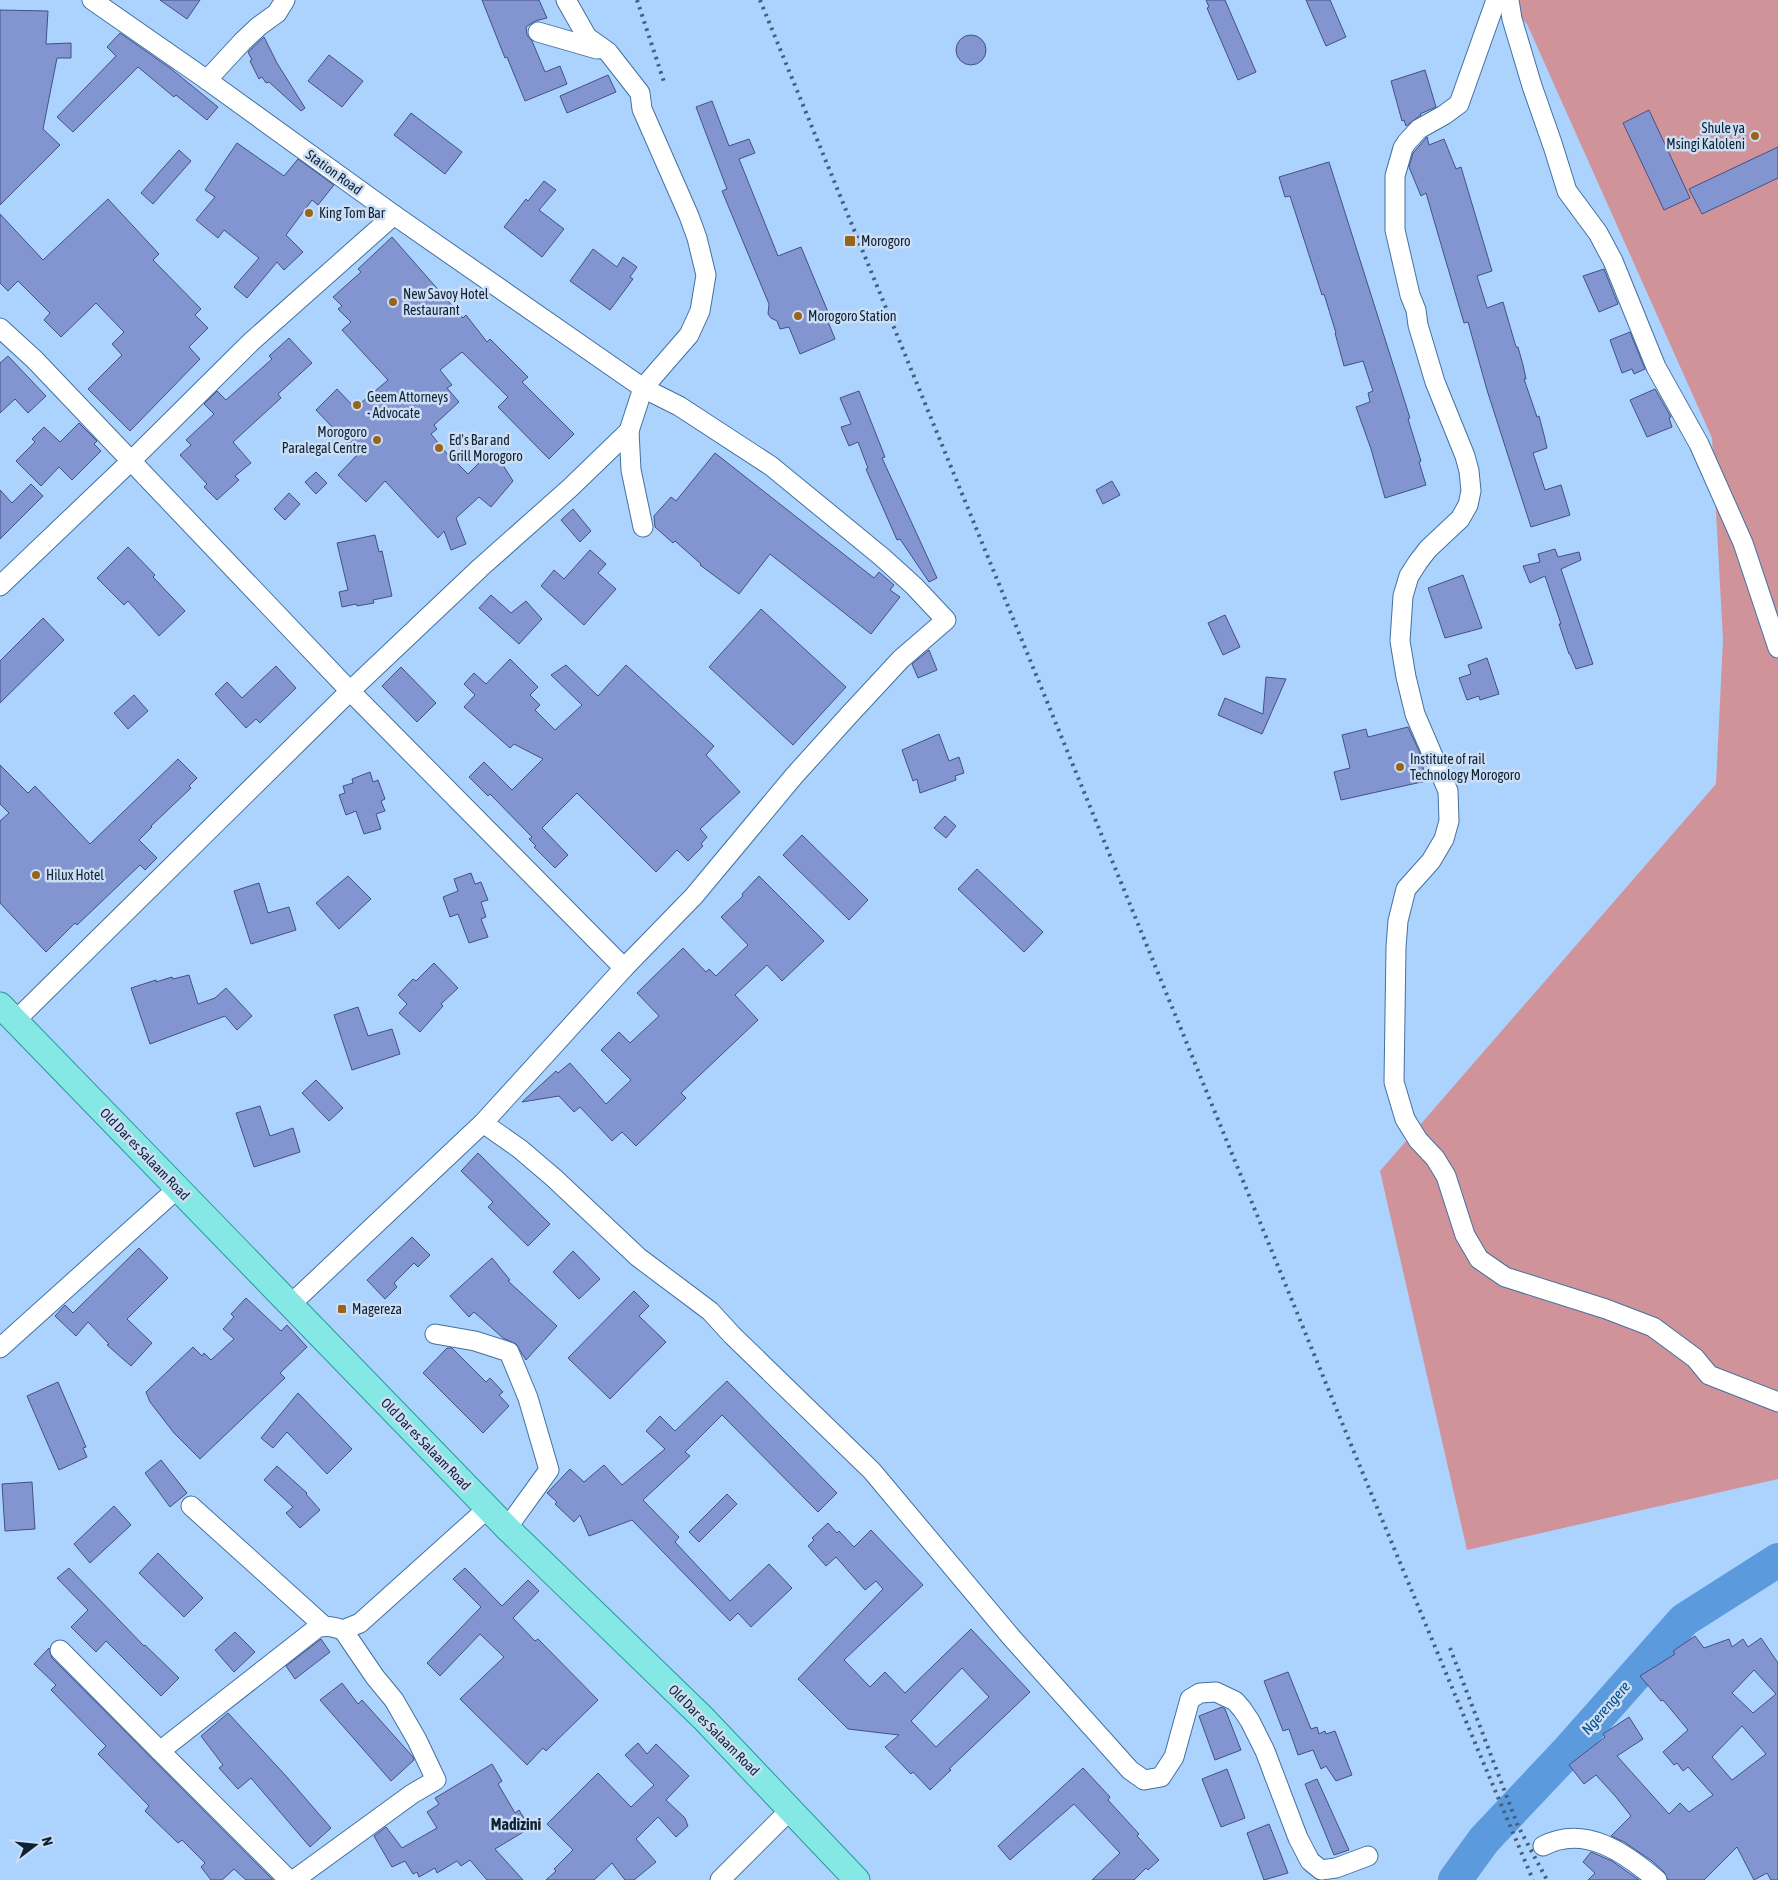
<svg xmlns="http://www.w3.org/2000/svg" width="1778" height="1880" font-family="'Asap Condensed',sans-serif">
	<rect width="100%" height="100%" fill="#acd3fe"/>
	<!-- green -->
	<path fill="#d1939a" d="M1501,0H1778V1479L1467,1550L1380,1171L1716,784L1723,640L1712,438L1527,24Z"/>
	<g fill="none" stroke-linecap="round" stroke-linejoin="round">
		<!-- river -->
		<path stroke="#5b9adc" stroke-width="34" d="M1455,1880L1484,1840L1566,1753L1684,1620L1778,1560"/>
	</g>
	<!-- building -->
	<g fill="#8395d1" stroke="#425187" fill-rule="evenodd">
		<path d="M160,0H200L187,19Z"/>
		<path d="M482,0H539L547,18L535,21L526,27L527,35L532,41L545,72L560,66L567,84L525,101L507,57L505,58Z"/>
		<path d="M1206,0H1225L1256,72L1238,80L1207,8L1209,7Z"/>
		<path d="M1306,0H1330L1346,37L1326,46Z"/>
		<path d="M0,10L48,11L46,44L71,43V58H57L43,129L60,145L0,205Z"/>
		<path d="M120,33L170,68L218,107L207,120L176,95L174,97L138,67L73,132L57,117L116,56L107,47Z"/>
		<circle cx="971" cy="50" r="15"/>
		<path d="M264,37L277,63L305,108L301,111L269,82L266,83L262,77L259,79L250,61L252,60L248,52Z"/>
		<path d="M329,55L363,81L342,107L308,81Z"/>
		<path d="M1425,70L1436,107L1420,114L1421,115L1406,126L1404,120L1402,121L1391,81Z"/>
		<path d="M608,75L616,92L567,113L560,96Z"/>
		<path d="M712,101L729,146L749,139L755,153L739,159L778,256L801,247L828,312L825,314L835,339L800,354L789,327L780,329L777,321L771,318L768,314L769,304L722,191L727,189L696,107Z"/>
		<path d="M1649,110L1690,198L1664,210L1623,123Z"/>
		<path d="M411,113L462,152L445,174L394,135Z"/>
		<path d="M1427,137L1429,145L1444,139L1456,169L1461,167L1492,271L1477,276L1487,308L1503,302L1516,347H1518L1523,365L1526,379H1524L1537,417L1539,416L1544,435L1547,448L1533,453L1545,490L1561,485L1570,515L1531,527L1487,390L1468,322L1464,323L1426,193L1421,196L1409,167L1413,153Z"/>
		<path d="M237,143L284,176L298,159L334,185L318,205L312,200L286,235L303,252L284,270L277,262L247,298L234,287L259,258L224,230L218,238L196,220L215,197L205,190Z"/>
		<path d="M1778,147V178L1702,214L1689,189Z"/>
		<path d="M179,150L191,161L153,204L141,193Z"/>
		<path d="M1329,162L1410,418L1408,419L1421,461L1419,462L1426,485L1385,498L1371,449L1356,407L1370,402L1368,393L1373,391L1363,361L1344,366L1335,333H1336L1324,294L1322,295L1290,196L1285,197L1279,177Z"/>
		<path d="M544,181L556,190L539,210L564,229L542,257L504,227L526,199L528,201Z"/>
		<path d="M108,199L159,254L153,260L201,309L195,315L208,328L189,347L200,359L130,431L88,389L122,355L112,344L124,332L96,303L61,337L44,320L50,313L18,281L8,291L0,283V214L43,260Z"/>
		<path d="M392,237L463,318L466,315L487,342L490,339L528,377L522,382L574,434L549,459L498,407L508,397L462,352L440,370L452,385L447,388L459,402L434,425L437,429L431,434L452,460L453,459L468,474L482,460L501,462L513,481L491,507L479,497L456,518L466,544L451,550L444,531L438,538L385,481L366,502L338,475L358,454L316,410L337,389L355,408L388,380L342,330L351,322L338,309L342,306L333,297L361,272L358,269Z"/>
		<path d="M593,249L617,267L623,257L637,267L630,277L633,279L610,310L570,281Z"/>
		<path d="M1604,269L1618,304L1599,312L1583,276Z"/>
		<path d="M1630,332L1645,369L1634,374L1632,369L1622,373L1610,340Z"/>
		<path d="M289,338L312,363L278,394L281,398L233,442L251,463L235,476L239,480L217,500L204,487L207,484L180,455L191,445L186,440L214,414L204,404L217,391L226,400L272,359L269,356Z"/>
		<path d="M8,356L46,396L28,413L15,399L0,413V363Z"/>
		<path d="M1655,389L1671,417L1669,418L1672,427L1647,437L1630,400Z"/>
		<path d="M859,391L885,457L882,458L937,578L929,582L900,539L897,540L866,469L868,468L858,442L849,446L841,427L851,424L840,398Z"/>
		<path d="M79,423L97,441L94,444L101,451L72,480L59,467L41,486L16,461L35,442L32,439L44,427L60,442Z"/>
		<path d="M715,453L874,578L879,572L894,585L890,590L900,597L871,634L770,554L739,594L700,565L701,564L675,541L673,543L655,527L654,516L671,497L676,501Z"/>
		<path d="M316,472L327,483L316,494L305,482Z"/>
		<path d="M1112,481L1120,495L1103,504L1096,490Z"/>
		<path d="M31,484L43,496L0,539V490L12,503Z"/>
		<path d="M289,493L300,504L285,520L274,509Z"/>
		<path d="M573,509L591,531L580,542L561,520Z"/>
		<path d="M375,535L379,552L382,551L392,596L373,600L374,603L357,606L356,604L342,607L339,592L348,590L337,543Z"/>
		<path d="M128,547L155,575L153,577L185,611L159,636L128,601L124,605L97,578Z"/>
		<path d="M1555,549L1558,557L1579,552L1581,560L1561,569L1593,664L1576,669L1570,654H1569L1559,624H1561L1545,576L1530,583L1523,566L1540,562L1538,554Z"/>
		<path d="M590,550L606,564L598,573L616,589L584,625L541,586L554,570L564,579Z"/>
		<path d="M1463,575L1482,628L1445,638L1428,588Z"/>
		<path d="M491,595L511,613L526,601L542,619L519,644L479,608Z"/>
		<path d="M761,609L846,687L793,745L709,667Z"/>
		<path d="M1225,615L1240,647L1223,655L1208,623Z"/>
		<path d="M43,618L64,640L0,703V661Z"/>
		<path d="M929,650L937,670L918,678L912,664Z"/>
		<path d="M1487,658L1499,694L1480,700L1479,696L1467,700L1459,678L1471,674L1468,665Z"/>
		<path d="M510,659L538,687L530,695L540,705L535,710L555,730L582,705L551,675L566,665L598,696L626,665L714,746L706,755L740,792L700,829L707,837L701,844L703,846L688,861L677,850L656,872L577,793L542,828L568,855L555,868L534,847L536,846L529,839L532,837L490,794L488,796L469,777L484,762L512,790L543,759L514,744L510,748L464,707L475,695L464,684L474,673L486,684Z"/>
		<path d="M276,666L296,688L260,723L256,719L246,728L215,694L227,682L242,698Z"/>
		<path d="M401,667L436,703L417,722L382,686Z"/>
		<path d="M1266,677L1286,679L1262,734L1218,715L1225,698L1263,714Z"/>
		<path d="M134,695L148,711L128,729L114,713Z"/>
		<path d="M1408,727L1420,753L1426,781L1341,800L1334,772L1350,768L1342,735L1366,729L1368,737Z"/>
		<path d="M939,734L949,761L959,757L964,773L955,776L956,780L920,793L917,779L913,781L902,750Z"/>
		<path d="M178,759L197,778L189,786L191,788L151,826L152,827L139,840L157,858L145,870L140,865L77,925L75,923L46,952L0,903V821L9,813L0,804V765L28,793L35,786L90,844Z"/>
		<path d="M370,772L373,782L378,780L385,799L381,801L385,811L376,814L381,829L364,834L356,811L346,815L339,795L345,793L343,786L353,783L352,779Z"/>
		<path d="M945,816L956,826L946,838L934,828Z"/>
		<path d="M802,835L868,900L849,920L783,855Z"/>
		<path d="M977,869L1043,932L1024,952L958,889Z"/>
		<path d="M471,873L475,884L481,882L488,900L481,902L486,917L481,919L488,937L469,943L458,914L450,917L443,897L458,891L454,879Z"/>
		<path d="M348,876L371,899L339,929L316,903Z"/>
		<path d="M759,876L824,941L782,981L767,965L735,995L758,1020L681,1093L686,1098L636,1146L622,1132L612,1141L580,1107L574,1112L559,1096L522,1102L556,1071L558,1073L570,1063L606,1104L631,1080L601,1050L619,1032L630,1043L659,1016L637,993L683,948L706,972L709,969L716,976L748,945L721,917L743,896L742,894Z"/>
		<path d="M259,883L268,913L289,907L296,930L251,944L234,891Z"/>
		<path d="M434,963L458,988L441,1004L443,1006L420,1032L399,1013L407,1004L398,995L413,979L416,981Z"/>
		<path d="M189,975L198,1004L215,998L226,988L252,1016L237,1030L225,1016L150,1044L131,988L156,980V982L172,977L173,979Z"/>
		<path d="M358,1007L368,1036L392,1029L400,1054L352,1070L334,1015Z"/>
		<path d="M316,1080L343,1108L329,1121L302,1093Z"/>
		<path d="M260,1106L270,1136L293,1128L300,1152L254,1167L236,1113Z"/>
		<path d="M478,1153L550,1224L528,1246L488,1207L493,1202L461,1171Z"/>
		<path d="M412,1237L430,1255L418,1267L414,1263L394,1283L397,1287L385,1299L367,1280Z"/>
		<path d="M139,1248L168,1278L127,1319L152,1343L131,1366L107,1345L109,1344L88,1322L76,1336L55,1316L65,1305L73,1313Z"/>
		<path d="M573,1251L600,1279L579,1299L553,1272Z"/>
		<path d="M492,1258L510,1280L508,1281L557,1326L526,1360L516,1344L503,1338L474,1312L469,1317L450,1296Z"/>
		<path d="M634,1291L649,1306L639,1316L666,1342L610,1399L568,1358Z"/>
		<path d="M246,1298L281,1331L287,1325L307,1347L280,1373L285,1378L200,1459L174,1433L150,1402L146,1392L193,1347L202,1356L204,1353L211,1360L234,1339L223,1329L234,1317L231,1314Z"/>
		<path d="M447,1348H452L486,1382L490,1378L503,1392L499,1395L509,1406L483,1433L423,1373Z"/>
		<path d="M727,1381L837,1493L818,1512L722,1415L685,1452L690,1456L643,1500L679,1537L675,1542L730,1601L769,1564L792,1588L751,1627L738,1613L730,1621L632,1520L589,1536L580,1515L574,1522L555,1504L557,1502L547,1493L570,1469L584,1482L604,1465L622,1485L665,1449L646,1431L660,1416L675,1431Z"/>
		<path d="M58,1382L86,1447L83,1448L87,1457L59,1470L27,1396Z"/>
		<path d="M298,1393L352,1449L327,1474L287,1432L273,1448L261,1438Z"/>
		<path d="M161,1460L187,1493L170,1507L145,1473Z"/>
		<path d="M277,1466L307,1493L306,1494L320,1510L300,1528L286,1513L293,1507L264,1480Z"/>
		<path d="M32,1482L35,1529L5,1531L2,1484Z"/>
		<path d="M727,1494L737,1504L699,1542L689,1532Z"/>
		<path d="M114,1506L131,1525L90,1563L74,1544Z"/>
		<path d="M828,1523L837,1533L839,1531L854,1547L871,1530L923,1585L844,1660L870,1687L885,1672L905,1693L971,1629L1030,1692L949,1769L951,1770L930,1790L913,1772L911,1774L885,1747L899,1735L848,1729L798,1679L883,1589L876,1581L865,1590L836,1557L826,1566L808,1546L814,1540L812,1538ZM962,1668L989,1697L936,1747L911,1721Z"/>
		<path d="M158,1553L203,1598L184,1617L139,1573Z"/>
		<path d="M69,1568L144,1646L145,1645L179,1678L161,1696L106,1641L96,1652L71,1627L88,1610L57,1578Z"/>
		<path d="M465,1568L502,1606L528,1580L539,1591L513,1618L535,1641L538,1639L598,1700L546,1751L543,1748L527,1765L460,1699L504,1657L480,1634L440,1676L427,1663L481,1607L453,1579Z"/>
		<path d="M235,1632L255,1652L234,1672L215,1650Z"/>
		<path d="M1695,1636L1704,1648L1729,1639L1732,1647L1743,1639L1748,1647L1761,1638L1778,1663V1880H1771L1767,1873L1754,1880L1737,1847L1704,1880H1668L1664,1872L1652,1861L1624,1842L1611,1836L1631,1816L1616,1797L1596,1775L1584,1784L1569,1765L1605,1737L1603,1734L1629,1717L1643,1739L1617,1756L1669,1814L1680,1803L1689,1812L1713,1795L1688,1767L1683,1771L1677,1763L1674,1765L1663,1752L1688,1730L1663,1700L1661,1701L1640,1676L1675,1654L1673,1651ZM1754,1670L1776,1694L1753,1713L1732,1693ZM1742,1726L1766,1754L1732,1780L1712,1757Z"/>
		<path d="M321,1639L330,1652L295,1679L286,1666Z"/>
		<path d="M49,1648L52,1658L273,1880H246L234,1869L222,1880H211L201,1867L205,1863L182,1840L178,1843L145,1811L149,1806L98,1754L106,1746L51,1690L56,1685L34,1664Z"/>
		<path d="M1288,1672L1311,1729L1317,1727L1319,1734L1325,1731L1326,1734L1335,1731L1352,1775L1336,1781L1326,1766L1321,1769L1313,1750L1298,1755L1289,1729L1283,1731L1264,1681Z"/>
		<path d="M342,1683L358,1704L362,1700L413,1757L414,1760L391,1781L320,1700Z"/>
		<path d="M1222,1707L1225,1709L1241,1750L1215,1760L1199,1716Z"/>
		<path d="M228,1713L286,1776L331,1828L310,1847L251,1778L238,1789L219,1768L223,1765L201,1736Z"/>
		<path d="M638,1743L647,1754L656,1744L689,1776L666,1800L685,1818L688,1826L676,1837L658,1817L636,1839L656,1862L634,1880H625L612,1863L594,1880H546L556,1871L554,1869L573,1850L547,1824L598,1773L631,1807L654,1785L625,1755Z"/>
		<path d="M492,1764L502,1781L498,1784L515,1813L519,1810L530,1828L495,1849L523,1880H487L470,1860L461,1866L457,1861L437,1873L435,1868L419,1877L417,1872L413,1874L405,1861L392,1867L374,1836L386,1827L402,1848L437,1828L427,1812L439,1804L435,1798Z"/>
		<path d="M1083,1768L1110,1797L1108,1800L1139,1834L1137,1836L1159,1860L1148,1870L1146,1868L1134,1880H1092L1120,1853L1074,1804L1010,1860L998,1846Z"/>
		<path d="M1227,1769L1245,1818L1221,1827L1202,1779Z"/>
		<path d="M1317,1779L1349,1850L1334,1855L1305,1784Z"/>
		<path d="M1269,1824L1288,1873L1264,1880L1247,1833Z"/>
		<path d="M1591,1852L1612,1861L1639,1880H1588L1595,1873L1583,1862Z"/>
	</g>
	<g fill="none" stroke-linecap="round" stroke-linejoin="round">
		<defs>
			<g id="minor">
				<path d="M92,0L207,80L394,215L643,388L679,406L771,466L882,557L914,586L946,620L901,659L850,714L794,776L694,896L624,968L483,1123L291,1304"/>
				<path d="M1496,0L1459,104L1444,115L1419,129L1407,142L1403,148L1395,176V230L1410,295L1416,310L1418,325L1435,382L1465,456L1469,471L1471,491L1468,505L1460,519L1428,549L1418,562L1409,576L1403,596L1400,641L1406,677L1415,714L1448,791L1449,821L1444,839L1431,861L1406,889L1398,921L1396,947L1394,1082L1405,1119L1418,1140L1435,1158L1446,1176L1465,1235L1479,1259L1505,1277L1606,1309L1653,1327L1695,1358L1709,1375L1778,1402"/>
				<path d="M1509,0L1512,19L1532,86L1553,146L1567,191L1598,233L1613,261L1656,367L1699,444L1743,543L1778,648"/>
				<path d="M538,32L597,49"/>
				<path d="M207,80L242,42L259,26L277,13L285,0"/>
				<path d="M0,328L35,360L350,691L624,968"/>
				<path d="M629,431L631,470L643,527"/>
				<path d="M0,586L132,460L251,342L394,215"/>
				<path d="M16,1020L350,691L480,568L570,488L629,431L643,388L689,335L700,311L706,275L697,238L689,216L642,109L640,93L608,52L587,37L566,0"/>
				<path d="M483,1123L520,1149L554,1178L638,1257L710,1311L732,1335L872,1471L1011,1637L1130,1770L1144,1780L1161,1777L1174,1757L1190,1699L1200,1693L1216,1692L1235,1701L1242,1709L1250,1721L1265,1751L1298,1838L1310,1861L1321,1870L1336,1868L1368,1856"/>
				<path d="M435,1334L475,1341L509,1352L528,1398L549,1470L507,1528"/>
				<path d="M0,1348L178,1188"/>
				<path d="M191,1506L324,1626"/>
				<path d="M60,1650L160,1751"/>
				<path d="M1543,1846C1585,1824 1625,1853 1657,1880"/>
				<path d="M289,1880L160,1751L317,1628C327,1625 334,1627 343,1630L360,1623L488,1508"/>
				<path d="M294,1880L412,1794L436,1780L417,1740L394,1700L375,1677L343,1630"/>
				<path d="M720,1880L791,1809"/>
			</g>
			<path id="major" d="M0,1005L507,1528L703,1718L857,1880"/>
		</defs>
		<!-- minor casing -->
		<use href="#minor" stroke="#4371a1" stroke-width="21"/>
		<!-- major casing -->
		<use href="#major" stroke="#28989b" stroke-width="27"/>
		<!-- minor -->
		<use href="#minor" stroke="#fff" stroke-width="19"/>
		<!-- major -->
		<use href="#major" stroke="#86e8e4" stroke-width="25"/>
		<!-- rail -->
		<g stroke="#46607c" stroke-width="4" stroke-dasharray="2.5 5" stroke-linecap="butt">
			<path d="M637,0L665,85"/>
			<path d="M760,0L1354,1452L1478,1750L1533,1880"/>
			<path d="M1450,1648L1518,1826L1547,1880"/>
		</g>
	</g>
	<!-- markers -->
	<g fill="#986419" stroke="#cbdef4" stroke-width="2">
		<circle cx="1755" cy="136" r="5"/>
		<circle cx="309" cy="213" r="5"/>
		<rect x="844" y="235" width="12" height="12" rx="2.5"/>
		<circle cx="393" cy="302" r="5"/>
		<circle cx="798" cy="316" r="5"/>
		<circle cx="357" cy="405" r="5"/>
		<circle cx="377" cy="440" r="5"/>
		<circle cx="439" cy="448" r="5"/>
		<circle cx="1400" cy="767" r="5"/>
		<circle cx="36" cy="875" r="5"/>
		<rect x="337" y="1304" width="10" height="10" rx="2.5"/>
	</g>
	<g text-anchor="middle" stroke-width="5" stroke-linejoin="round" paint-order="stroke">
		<!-- poi labels -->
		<g font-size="14" fill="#0e2135" stroke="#cbdef4" text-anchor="start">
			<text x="1745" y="133" text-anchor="end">Shule ya<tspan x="1745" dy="16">Msingi Kaloleni</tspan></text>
			<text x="319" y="218">King Tom Bar</text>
			<text x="861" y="246">Morogoro</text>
			<text x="403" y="299">New Savoy Hotel<tspan x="403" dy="16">Restaurant</tspan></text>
			<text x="808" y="321">Morogoro Station</text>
			<text x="367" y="402">Geem Attorneys<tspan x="367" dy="16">- Advocate</tspan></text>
			<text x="367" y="437" text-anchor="end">Morogoro<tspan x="367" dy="16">Paralegal Centre</tspan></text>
			<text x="449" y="445">Ed's Bar and<tspan x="449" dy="16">Grill Morogoro</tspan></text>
			<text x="1410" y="764">Institute of rail<tspan x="1410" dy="16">Technology Morogoro</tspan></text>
			<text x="46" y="880">Hilux Hotel</text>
			<text x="352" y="1314">Magereza</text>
		</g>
		<!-- street labels -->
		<g font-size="14" fill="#0e2135" stroke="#cbdef4">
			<text transform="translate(334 172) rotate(36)" y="5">Station Road</text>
			<text transform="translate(145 1154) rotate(46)" y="5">Old Dar es Salaam Road</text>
			<text transform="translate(426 1444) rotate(46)" y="5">Old Dar es Salaam Road</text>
			<text transform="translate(714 1730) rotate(45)" y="5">Old Dar es Salaam Road</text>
		</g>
		<!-- water labels -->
		<g font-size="15" font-style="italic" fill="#044d89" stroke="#cbdef4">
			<text transform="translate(1606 1708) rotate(-49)" y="5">Ngerengere</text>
		</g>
		<!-- quarter labels -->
		<g font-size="16" font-weight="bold" fill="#0e2135" stroke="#cbdef4">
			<text x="516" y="1830">Madizini</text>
		</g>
	</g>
	<!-- north arrow -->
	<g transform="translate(35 1845) rotate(74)" stroke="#cbdef4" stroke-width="4" paint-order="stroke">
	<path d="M0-4L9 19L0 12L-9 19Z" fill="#0e2135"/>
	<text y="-8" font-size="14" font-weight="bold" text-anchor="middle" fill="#0e2135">N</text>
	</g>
</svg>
